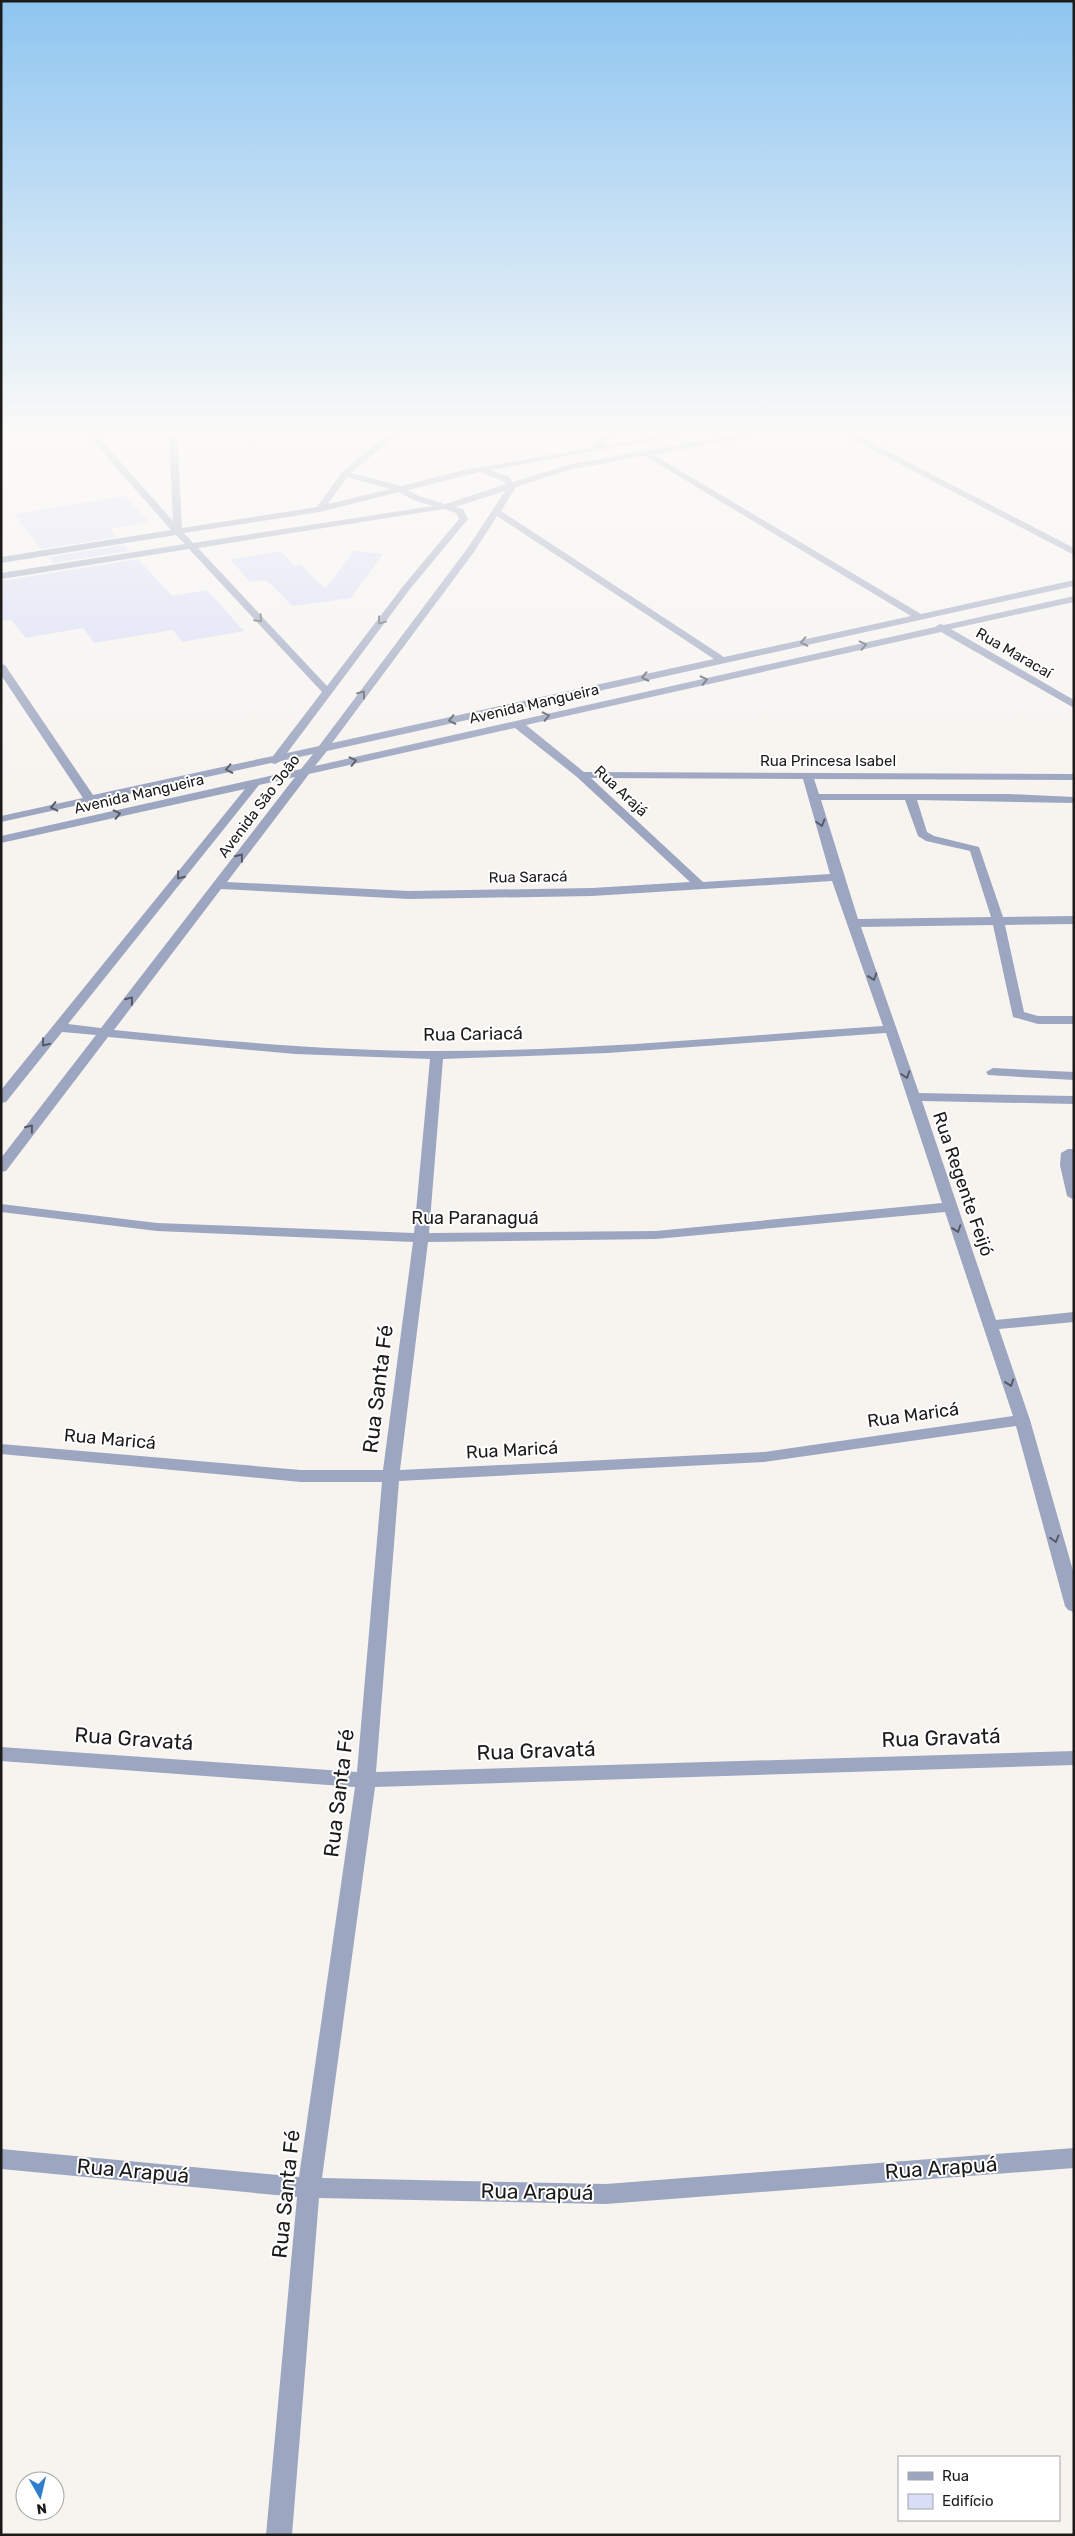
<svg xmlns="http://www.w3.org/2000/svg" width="1075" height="2536" font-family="Rubik,sans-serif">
	<rect width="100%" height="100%" fill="#f7f4f0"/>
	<!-- building -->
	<g fill="#daddf7">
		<path d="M125,496L150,522L110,529L117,537L41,549L14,514Z"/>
		<path d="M125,545L130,551L53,563L48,557Z"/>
		<path d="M281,551L294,566L301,565L325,589L354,551L383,554L351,598L293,606L266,580L250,582L230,559Z"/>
		<path d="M138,559L172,596L207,590L244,631L182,642L173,630L94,643L83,628L26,638L11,620L1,621V581Z"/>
	</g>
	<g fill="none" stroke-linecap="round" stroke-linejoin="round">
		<!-- minor -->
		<g fill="#9da6c1" fill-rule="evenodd">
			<path d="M84,431H93L173,521L169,431H177L182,528L317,507L342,472L392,431H401L351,473L401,486L468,469L592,448L606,431H615L603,446L684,431H703L491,470L509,477L513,482L571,464L756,431H774L654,455L921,614L1074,580V586L327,751L315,766L935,627L940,624L944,625L1074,596V602L951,629L1074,700V708L941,632L526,725L584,772L1074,774V780L814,779L819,794H1009L1074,797V803L917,800L927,832L934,836L979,847L1003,917L1074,916V924L1005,925L1024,1012L1038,1016H1074V1024H1038L1013,1017L993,925L861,927L919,1093L1074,1096V1104L922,1101L996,1320L1074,1312V1322L999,1329L1030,1420L1074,1574V1612L1068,1610L1065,1606L1016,1426L764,1462L399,1481L376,1772L1074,1751V1765L375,1787L322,2178L606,2184L1074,2148V2168L606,2204L319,2198L292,2535H266L297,2197L1,2169V2149L299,2177L355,1787L1,1761V1747L357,1772L382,1482H301L1,1454V1444L301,1470H383L413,1242L157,1231L1,1212V1204L157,1223L414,1233L430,1059L295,1054L108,1037L6,1171L1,1172V1158L96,1035L62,1032L6,1102L1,1103V1090L245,789L1,843V836L301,769L313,754L281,761L275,764L271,763L1,822V816L83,798L1,675V664L5,665L93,795L273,756L322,692L189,549L1,579V573L185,544L176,535L1,563V557L171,530ZM645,456L911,616L724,657L501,511L516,487L572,469ZM480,472L503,481L506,484L445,504L419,496L408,490ZM347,477L390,489L328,504ZM505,491L467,549L319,746L287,753L410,589L468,519L463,509L455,507ZM399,492L413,500L433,506L193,543L184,533L320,512ZM444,509L456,513L459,519L404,585L327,686L198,548ZM497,516L714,659L332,743L474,552ZM515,728L577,777L690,882L592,888L409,891L227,882L309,774ZM295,777L101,1028L68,1024L259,785ZM591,778L803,779L830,874L703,882ZM821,800H905L918,836L926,841L970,851L991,917L858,919ZM832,881L883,1026C735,1036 587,1051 439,1051C330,1051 222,1041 114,1030L221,889L409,899L592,896ZM886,1033L942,1203L656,1231L429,1233L443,1059L608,1053ZM945,1212L1013,1416L764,1452L400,1470L428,1242L656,1239Z"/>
			<path d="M837,431H848L1074,548V555Z"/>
			<path d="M1064,431H1074V436Z"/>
			<path d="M993,1068L1074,1072V1080L988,1075L986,1072Z"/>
			<path d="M1068,1149H1074V1200L1067,1196L1060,1165L1061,1153Z"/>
		</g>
	</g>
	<!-- one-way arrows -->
	<defs><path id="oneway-chevron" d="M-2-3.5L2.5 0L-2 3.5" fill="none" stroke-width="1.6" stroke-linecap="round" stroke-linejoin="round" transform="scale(1.25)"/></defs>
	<g stroke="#565a65">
		<use href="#oneway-chevron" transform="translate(259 619) rotate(47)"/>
		<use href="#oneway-chevron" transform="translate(381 621) rotate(127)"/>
		<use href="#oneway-chevron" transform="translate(804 642) rotate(168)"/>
		<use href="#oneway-chevron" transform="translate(863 645) rotate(-13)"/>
		<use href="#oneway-chevron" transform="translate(645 677) rotate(168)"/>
		<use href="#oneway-chevron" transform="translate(704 680) rotate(-13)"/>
		<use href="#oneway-chevron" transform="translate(362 694) rotate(-53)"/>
		<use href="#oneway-chevron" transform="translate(546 716) rotate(-13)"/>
		<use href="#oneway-chevron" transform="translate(452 720) rotate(168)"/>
		<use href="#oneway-chevron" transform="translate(353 761) rotate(-13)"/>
		<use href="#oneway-chevron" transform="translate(229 769) rotate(168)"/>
		<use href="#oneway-chevron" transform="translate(54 807) rotate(167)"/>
		<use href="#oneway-chevron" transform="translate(117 814) rotate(-13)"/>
		<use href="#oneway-chevron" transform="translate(821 823) rotate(74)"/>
		<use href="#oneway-chevron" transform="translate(240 857) rotate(-52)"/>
		<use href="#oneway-chevron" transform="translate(180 876) rotate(129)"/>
		<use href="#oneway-chevron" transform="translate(873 977) rotate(71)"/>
		<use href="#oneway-chevron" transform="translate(130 1000) rotate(-52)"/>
		<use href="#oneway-chevron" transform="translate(45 1043) rotate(128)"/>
		<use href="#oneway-chevron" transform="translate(906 1075) rotate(72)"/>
		<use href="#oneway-chevron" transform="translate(30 1128) rotate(-52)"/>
		<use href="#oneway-chevron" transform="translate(957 1229) rotate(71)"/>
		<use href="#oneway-chevron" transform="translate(1010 1383) rotate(71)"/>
		<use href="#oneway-chevron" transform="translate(1055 1539) rotate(75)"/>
	</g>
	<!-- sky -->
	<linearGradient id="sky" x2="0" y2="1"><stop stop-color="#8ec5f0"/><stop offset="0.55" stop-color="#fbfaf8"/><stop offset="1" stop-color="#fbfaf8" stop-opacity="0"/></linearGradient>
	<rect width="1075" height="786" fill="url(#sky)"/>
	<g text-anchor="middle" stroke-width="4" stroke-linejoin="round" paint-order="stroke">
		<!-- far-street labels -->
		<g font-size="15" fill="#1c1b1a" stroke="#fff">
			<text transform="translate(1014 653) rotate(30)" y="5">Rua Maracaí</text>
			<text transform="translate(534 704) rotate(-13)" y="5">Avenida Mangueira</text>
			<text x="828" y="766">Rua Princesa Isabel</text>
			<text transform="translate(621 791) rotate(43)" y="5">Rua Arajá</text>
			<text transform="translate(139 794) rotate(-13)" y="5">Avenida Mangueira</text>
			<text transform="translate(259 806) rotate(-53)" y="5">Avenida São João</text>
			<text transform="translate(528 877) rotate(-1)" y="5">Rua Saracá</text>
		</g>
		<!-- street labels -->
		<g font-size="18" fill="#1c1b1a" stroke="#fff">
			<text transform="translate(473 1034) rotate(-1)" y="6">Rua Cariacá</text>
			<text transform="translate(963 1184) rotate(71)" y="6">Rua Regente Feijó</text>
			<text x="475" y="1224">Rua Paranaguá</text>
			<text transform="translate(913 1415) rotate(-8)" y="6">Rua Maricá</text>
			<text transform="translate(110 1439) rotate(5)" y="6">Rua Maricá</text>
			<text transform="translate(512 1450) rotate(-3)" y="6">Rua Maricá</text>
		</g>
		<!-- near-street labels -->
		<g font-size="21" fill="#1c1b1a" stroke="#fff">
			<text transform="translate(378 1389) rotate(-83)" y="7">Rua Santa Fé</text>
			<text transform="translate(941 1738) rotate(-2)" y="7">Rua Gravatá</text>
			<text transform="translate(134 1739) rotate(4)" y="7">Rua Gravatá</text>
			<text transform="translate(536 1751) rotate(-2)" y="7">Rua Gravatá</text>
			<text transform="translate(339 1793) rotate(-83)" y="7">Rua Santa Fé</text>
			<text transform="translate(941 2168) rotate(-4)" y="7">Rua Arapuá</text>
			<text transform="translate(133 2171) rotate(5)" y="7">Rua Arapuá</text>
			<text transform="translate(537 2192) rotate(1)" y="7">Rua Arapuá</text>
			<text transform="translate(286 2194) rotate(-84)" y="7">Rua Santa Fé</text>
		</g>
	</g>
	<!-- border -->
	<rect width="1075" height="2536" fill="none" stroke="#1c1b1a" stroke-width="5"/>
	<!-- legend -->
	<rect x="898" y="2456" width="162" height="65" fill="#ffffff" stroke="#a4a4a3"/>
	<rect x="908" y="2472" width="25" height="8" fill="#9da6c1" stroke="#a4a4a3"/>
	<text x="942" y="2481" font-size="15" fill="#1c1b1a">Rua</text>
	<rect x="908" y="2494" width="25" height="15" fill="#daddf7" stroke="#a4a4a3"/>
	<text x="942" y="2506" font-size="15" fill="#1c1b1a">Edifício</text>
	<!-- north arrow -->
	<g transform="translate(40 2496) rotate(172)"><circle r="24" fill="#ffffff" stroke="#a4a4a3"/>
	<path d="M0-4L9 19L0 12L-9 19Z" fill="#307dcd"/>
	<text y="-8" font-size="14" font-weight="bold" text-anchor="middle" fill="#1c1b1a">N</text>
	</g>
</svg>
